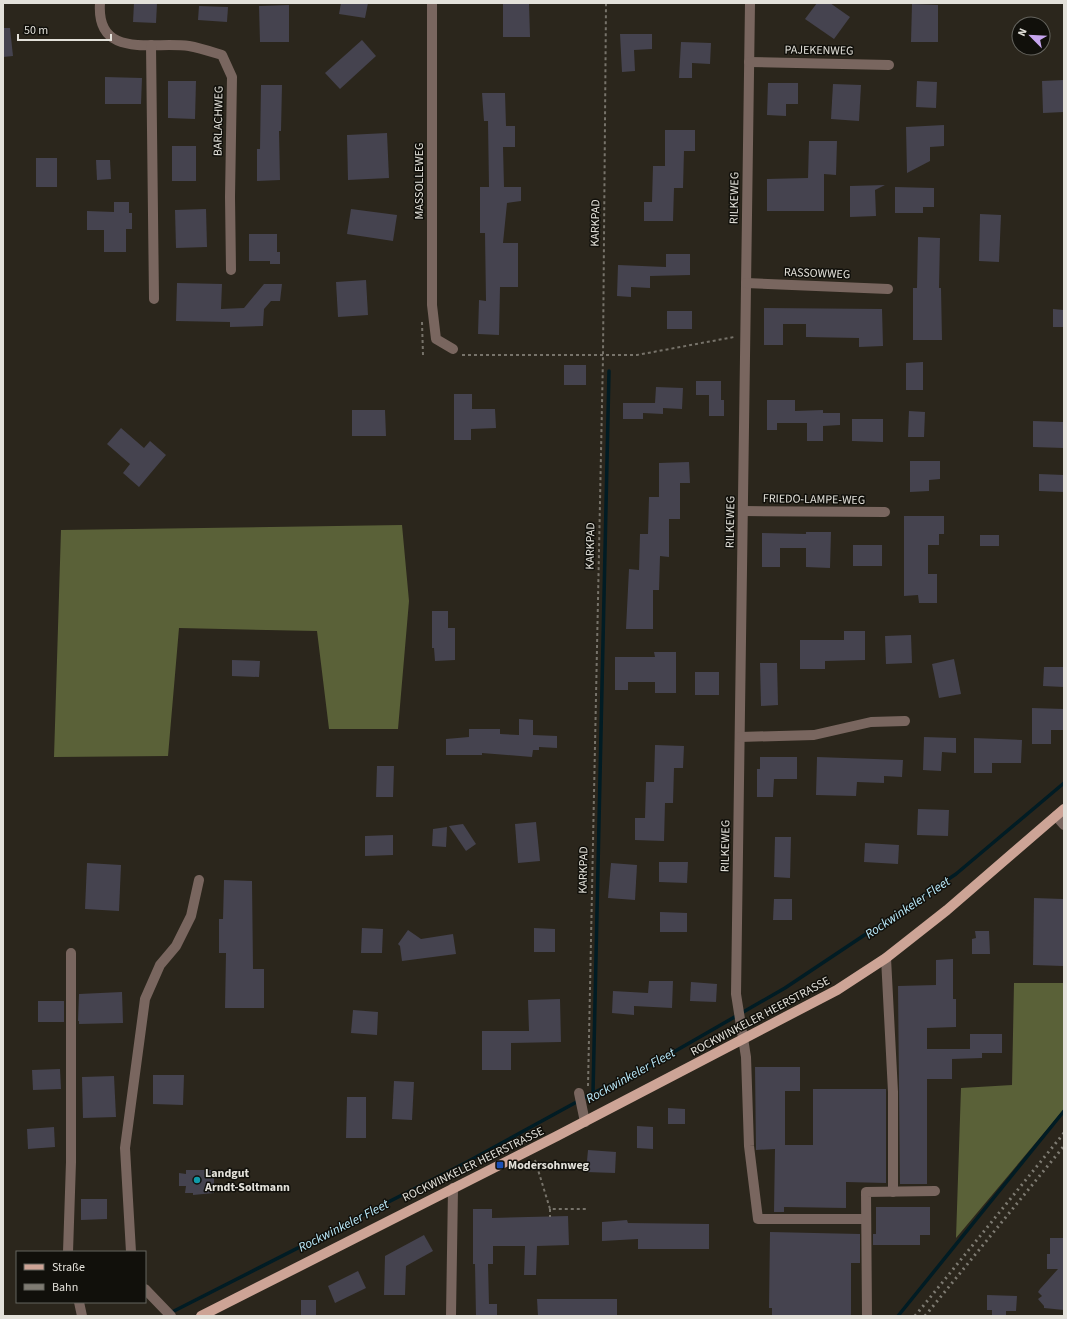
<svg xmlns="http://www.w3.org/2000/svg" width="1067" height="1319" font-family="'Source Sans 3',sans-serif">
	<rect width="100%" height="100%" fill="#2b261c"/>
	<!-- forest -->
	<g fill="#5a6138">
		<path d="M402,525L409,601L398,729H329L317,631L179,628L168,756L54,757L61,530Z"/>
		<path d="M1014,983H1064V1109L956,1238L961,1088L1012,1085Z"/>
	</g>
	<g fill="none" stroke-linecap="round" stroke-linejoin="round">
		<!-- stream -->
		<g stroke="#011c24" stroke-width="3.5">
			<path d="M593,1093L609,371"/>
			<path d="M174,1311L467,1162L593,1093L651,1065L785,988L956,874L1064,783"/>
			<path d="M898,1316L1064,1111"/>
		</g>
	</g>
	<!-- building -->
	<g fill="#45434f">
		<path d="M134,3H157L156,23L133,22Z"/>
		<path d="M341,3H368L365,18L339,14Z"/>
		<path d="M503,3H529L530,37H503Z"/>
		<path d="M817,3H830L850,17L834,39L805,19Z"/>
		<path d="M912,4L938,5V42H911Z"/>
		<path d="M289,5V42H260L259,6Z"/>
		<path d="M199,6L228,7L227,22L198,20Z"/>
		<path d="M3,28H10L13,56L3,57Z"/>
		<path d="M620,34H652V49L634,50L635,71L622,72Z"/>
		<path d="M362,40L376,56L340,89L325,73Z"/>
		<path d="M681,42L711,43L710,64L692,63V78H679Z"/>
		<path d="M105,77L142,78L141,104H105Z"/>
		<path d="M1064,80V112L1043,113L1042,81Z"/>
		<path d="M168,81H196L195,119L168,118Z"/>
		<path d="M917,81L937,82L936,108L916,107Z"/>
		<path d="M768,83H798V104H786V116L767,115Z"/>
		<path d="M833,84L861,85L859,121L831,119Z"/>
		<path d="M261,85H282L281,131H279L280,180L257,181V149H260Z"/>
		<path d="M482,93H505L506,126H515V147H503L504,187H521V201L507,203L503,243H518V287H500L499,335L478,334L479,300L486,301L485,233H480V187H489L488,121H484Z"/>
		<path d="M944,125V146L930,147V161L907,173L906,127Z"/>
		<path d="M665,130H695V151H684L683,188H674L673,221H644V202H652L653,166H665Z"/>
		<path d="M387,133L389,178L348,180L347,135Z"/>
		<path d="M809,141H837L836,175L824,174V211H767V179L808,178Z"/>
		<rect x="172" y="146" width="24" height="35"/>
		<rect x="36" y="158" width="21" height="29"/>
		<path d="M96,160H110L111,179L97,180Z"/>
		<path d="M885,185L875,190L876,216L850,217V186Z"/>
		<path d="M895,187L934,188V207H923V213H895Z"/>
		<path d="M114,202H129V213H132V229H126V252H104V230H87V211L114,212Z"/>
		<path d="M206,209L207,247L176,248L175,210Z"/>
		<path d="M351,209L397,215L393,241L347,234Z"/>
		<path d="M980,214L1001,215L999,262L979,261Z"/>
		<path d="M249,234H277V252H280V264H270V261H249Z"/>
		<path d="M918,237L940,238L939,288H941L942,340H913V288H917Z"/>
		<path d="M666,254H690V275L650,276V288L631,287V297L617,296L618,265L666,267Z"/>
		<path d="M366,280L368,315L338,317L336,282Z"/>
		<path d="M177,283L222,284L221,309L244,308L264,284H282L280,301H271L264,309L263,326L230,327V322L176,321Z"/>
		<path d="M764,308L882,309L883,346L859,347V338L806,337V324H783V345H764Z"/>
		<path d="M1053,309L1064,310V327H1053Z"/>
		<rect x="667" y="311" width="25" height="18"/>
		<path d="M923,362V390H906V363Z"/>
		<rect x="564" y="365" width="22" height="20"/>
		<path d="M696,381H721V400H724V416H709V395H696Z"/>
		<path d="M656,387L683,388L682,409L663,408V414L643,413V419H623V403H655Z"/>
		<path d="M454,394H472V409H495L496,428L471,429V440H454Z"/>
		<path d="M767,400H795V411L823,410V413H840V425L823,426V441H807V423H777V430H767Z"/>
		<path d="M352,410H385L386,436H352Z"/>
		<path d="M909,411L925,412L924,437H908Z"/>
		<path d="M852,419H883V442L852,441Z"/>
		<path d="M1033,421L1064,422V448L1033,447Z"/>
		<path d="M121,428L144,448L150,441L166,455L139,487L123,473L130,464L107,444Z"/>
		<path d="M910,461H940V479L929,480V491L910,492Z"/>
		<path d="M689,462L690,483H680V519H669V557L660,556L659,590H653V629H626L629,569L639,570L640,534H648L649,497H659V463Z"/>
		<path d="M1039,474L1064,475V492L1039,491Z"/>
		<path d="M904,516H944V534H939V545H928V574H937V603H919L918,595L904,596Z"/>
		<path d="M806,532H831L830,568L806,567V548H780V567H762V533L806,534Z"/>
		<rect x="980" y="535" width="19" height="11"/>
		<rect x="853" y="545" width="29" height="21"/>
		<path d="M432,611H448V628H455V660L435,661L434,648H432Z"/>
		<path d="M844,631H865V660L825,661V669H800V640H844Z"/>
		<path d="M911,635L912,663L886,664L885,636Z"/>
		<path d="M654,652H676V693H655V682H628V690H615V657H655Z"/>
		<path d="M954,659L961,694L939,698L932,664Z"/>
		<path d="M232,660L260,661L259,677L232,676Z"/>
		<path d="M760,663H777L778,705L761,706Z"/>
		<path d="M1044,667H1064V687L1043,686Z"/>
		<rect x="695" y="672" width="24" height="23"/>
		<path d="M1032,708L1064,709V730H1051V744H1032Z"/>
		<path d="M519,719L533,720V735L557,736V748L539,747V750H533L532,757L482,753V755H446V739L469,737V729H500V734L519,735Z"/>
		<path d="M924,737L956,738V753L942,752L941,771L923,770Z"/>
		<path d="M974,738L1022,740L1021,763H992V773H974Z"/>
		<path d="M655,745L684,746L683,768H674L673,803H665L664,841L635,840V818H645L646,782H654Z"/>
		<path d="M760,757H797V779H774L773,797H757V769H760Z"/>
		<path d="M817,757L903,760L902,777L884,776V783L857,782L856,796L816,795Z"/>
		<path d="M377,766H394L393,797H376Z"/>
		<path d="M918,809L949,810L948,836L917,835Z"/>
		<path d="M536,822L540,861L518,863L515,824Z"/>
		<path d="M463,824L476,844L466,851L449,826Z"/>
		<path d="M447,827L446,847L432,846L433,829Z"/>
		<path d="M393,835V855L365,856V836Z"/>
		<path d="M775,837H791L790,878L774,877Z"/>
		<path d="M865,843L899,845L898,864L864,862Z"/>
		<path d="M659,862H688L687,883L659,882Z"/>
		<path d="M87,863L121,865L119,911L85,909Z"/>
		<path d="M611,863L637,865L635,900L608,898Z"/>
		<path d="M224,880L252,881L253,969H264V1008H225L226,953H219V919H223Z"/>
		<path d="M1034,898L1063,899V966L1033,965Z"/>
		<path d="M774,899H792V920H773Z"/>
		<path d="M660,912L687,913V932H660Z"/>
		<path d="M362,928L383,929L382,953H361Z"/>
		<path d="M534,928L555,929V952H534Z"/>
		<path d="M408,930L421,939L453,934L456,954L402,961L400,946L398,944Z"/>
		<path d="M975,931H989L990,954H972V939L976,938Z"/>
		<path d="M953,959V999H956V1027L927,1028V1049H970V1034H1002V1053H982V1058L952,1059V1079H927V1184H900L898,986L936,985V960Z"/>
		<path d="M649,981H673L672,1008L634,1006V1015L612,1013L613,991L648,993Z"/>
		<path d="M691,982L717,984L716,1002L690,1001Z"/>
		<path d="M122,992L123,1023L79,1024V1021H78L79,994Z"/>
		<path d="M560,999L561,1042L511,1043V1070H482V1031H529L528,1000Z"/>
		<rect x="38" y="1001" width="26" height="21"/>
		<path d="M353,1010L378,1012L377,1035L351,1033Z"/>
		<path d="M755,1067H800V1091H785V1145H813V1089H886V1183L846,1182V1208L784,1207V1212H774L775,1149L756,1150Z"/>
		<path d="M60,1069L61,1089L33,1090L32,1070Z"/>
		<path d="M153,1075H184L183,1105L153,1104Z"/>
		<path d="M114,1076L116,1117L83,1118L82,1077Z"/>
		<path d="M394,1081L414,1082L412,1120L392,1119Z"/>
		<path d="M347,1097H366V1138H346Z"/>
		<path d="M668,1108L685,1109V1124H668Z"/>
		<path d="M637,1126L653,1127V1149L637,1148Z"/>
		<path d="M54,1127L55,1147L28,1149L27,1129Z"/>
		<path d="M588,1150L616,1152L615,1173L586,1172Z"/>
		<path d="M186,1170H214V1193L193,1195V1193H185L186,1186H179V1173L186,1174Z"/>
		<path d="M81,1199H107V1219L81,1220Z"/>
		<path d="M876,1207H930V1235H920V1245H873V1234H876Z"/>
		<path d="M473,1209H492V1218L568,1216L569,1245L537,1246L536,1275H524L525,1246H493V1264H488L489,1304H497V1316H476L475,1264H473Z"/>
		<path d="M627,1220L628,1223L709,1224V1249H638V1239L602,1241V1222Z"/>
		<path d="M770,1232L860,1234V1263H851V1316H772V1308H769Z"/>
		<path d="M424,1235L433,1251L406,1266L405,1295H384L385,1256Z"/>
		<path d="M1050,1238H1064V1310L1044,1308V1306L1038,1299L1042,1296L1038,1292L1040,1289L1058,1269H1047V1254H1050Z"/>
		<path d="M358,1271L366,1288L335,1303L328,1286Z"/>
		<path d="M987,1295L1017,1296L1016,1311H1006V1316H992V1310H987Z"/>
		<path d="M537,1299H617V1316H538Z"/>
		<rect x="301" y="1300" width="15" height="16"/>
	</g>
	<g fill="none" stroke-linecap="round" stroke-linejoin="round">
		<!-- path -->
		<g stroke="#77736a" stroke-width="2" stroke-dasharray="3 3" stroke-linecap="butt">
			<path d="M422,322L423,355"/>
			<path d="M462,355H637L734,337"/>
			<path d="M588,1086L603,356L606,3"/>
			<path d="M535,1160L550,1209H587"/>
			<path d="M550,1209V1217"/>
		</g>
		<!-- minor -->
		<g stroke="#79665f" stroke-width="10">
			<path d="M100,3C96,60 153,41 189,46C200,48 212,52 222,55L232,77L230,197L231,270"/>
			<path d="M432,3V305L436,339L453,349"/>
			<path d="M750,3L736,994L746,1057L749,1146L758,1219H866"/>
			<path d="M151,45L154,299"/>
			<path d="M749,62L889,65"/>
			<path d="M746,283L888,289"/>
			<path d="M743,511L885,512"/>
			<path d="M740,737L814,735L871,722L905,721"/>
			<path d="M1056,816L1064,825"/>
			<path d="M886,958L893,1092V1192"/>
			<path d="M579,1093L585,1122"/>
			<path d="M68,1252L71,1162V953"/>
			<path d="M131,1252L125,1148L145,999L160,965L176,946L191,916L199,880"/>
			<path d="M145,1289L171,1316"/>
			<path d="M79,1302L82,1316"/>
			<path d="M451,1316L453,1188"/>
			<path d="M867,1316L866,1192L935,1191"/>
		</g>
		<!-- major -->
		<path stroke="#cda496" stroke-width="10" d="M201,1316L557,1136L837,990L886,958L947,910L1064,809"/>
		<!-- rail -->
		<g stroke="#7e7b72" stroke-width="3" stroke-dasharray="2 4" stroke-linecap="butt">
			<path d="M915,1316L1064,1133"/>
			<path d="M925,1316L1064,1146"/>
		</g>
	</g>
	<!-- markers -->
	<rect fill="#1a4fb4" stroke="#11100b" stroke-width="1.5" x="496" y="1161" width="8" height="8" rx="2"/>
	<circle fill="#0f9aa8" stroke="#11100b" stroke-width="1.5" cx="197" cy="1180" r="4"/>
	<g text-anchor="middle" stroke-width="3" stroke-linejoin="round" paint-order="stroke">
		<!-- street labels -->
		<g font-size="12" fill="#e3e1da" stroke="#11100b">
			<text transform="translate(819 50) rotate(1)" y="4">PAJEKENWEG</text>
			<text transform="translate(218 121) rotate(-89)" y="4">BARLACHWEG</text>
			<text transform="translate(419 181) rotate(-90)" y="4">MASSOLLEWEG</text>
			<text transform="translate(734 198) rotate(-89)" y="4">RILKEWEG</text>
			<text transform="translate(595 223) rotate(-89)" y="4">KARKPAD</text>
			<text transform="translate(817 273) rotate(2)" y="4">RASSOWWEG</text>
			<text transform="translate(814 499) rotate(1)" y="4">FRIEDO-LAMPE-WEG</text>
			<text transform="translate(730 522) rotate(-89)" y="4">RILKEWEG</text>
			<text transform="translate(590 546) rotate(-89)" y="4">KARKPAD</text>
			<text transform="translate(725 846) rotate(-89)" y="4">RILKEWEG</text>
			<text transform="translate(583 870) rotate(-89)" y="4">KARKPAD</text>
			<text transform="translate(760 1016) rotate(-28)" y="4">ROCKWINKELER HEERSTRASSE</text>
			<text transform="translate(473 1164) rotate(-26)" y="4">ROCKWINKELER HEERSTRASSE</text>
		</g>
		<!-- poi labels -->
		<g font-size="12" font-weight="bold" fill="#e3e1da" stroke="#11100b" text-anchor="start">
			<text x="508" y="1169">Modersohnweg</text>
			<text x="205" y="1177">Landgut<tspan x="205" dy="14">Arndt-Soltmann</tspan></text>
		</g>
		<!-- water labels -->
		<g font-size="13" font-style="italic" fill="#baeafb" stroke="#11100b">
			<text transform="translate(907 907) rotate(-34)" y="5">Rockwinkeler Fleet</text>
			<text transform="translate(630 1075) rotate(-29)" y="5">Rockwinkeler Fleet</text>
			<text transform="translate(343 1225) rotate(-27)" y="5">Rockwinkeler Fleet</text>
		</g>
	</g>
	<!-- border -->
	<rect width="1067" height="1319" fill="none" stroke="#e3e1da" stroke-width="8"/>
	<!-- legend -->
	<rect x="16" y="1251" width="130" height="52" fill="#11100b" stroke="#65645e"/>
	<rect x="24" y="1264" width="20" height="6" fill="#cda496" stroke="#65645e"/>
	<text x="52" y="1271" font-size="12" fill="#e3e1da">Straße</text>
	<rect x="24" y="1284" width="20" height="6" fill="#7e7b72" stroke="#65645e"/>
	<text x="52" y="1291" font-size="12" fill="#e3e1da">Bahn</text>
	<!-- north arrow -->
	<g transform="translate(1031 36) rotate(294)"><circle r="19" fill="#11100b" stroke="#65645e"/>
	<path d="M0-3L7 15L0 10L-7 15Z" fill="#c7a6ef"/>
	<text y="-6" font-size="11" font-weight="bold" text-anchor="middle" fill="#e3e1da">N</text>
	</g>
	<!-- scale -->
	<path d="M18 34v6h93v-6" fill="none" stroke="#e3e1da" stroke-width="2"/>
	<text x="24" y="34" font-size="12" fill="#e3e1da" stroke="#11100b" stroke-width="3" paint-order="stroke">50 m</text>
</svg>
